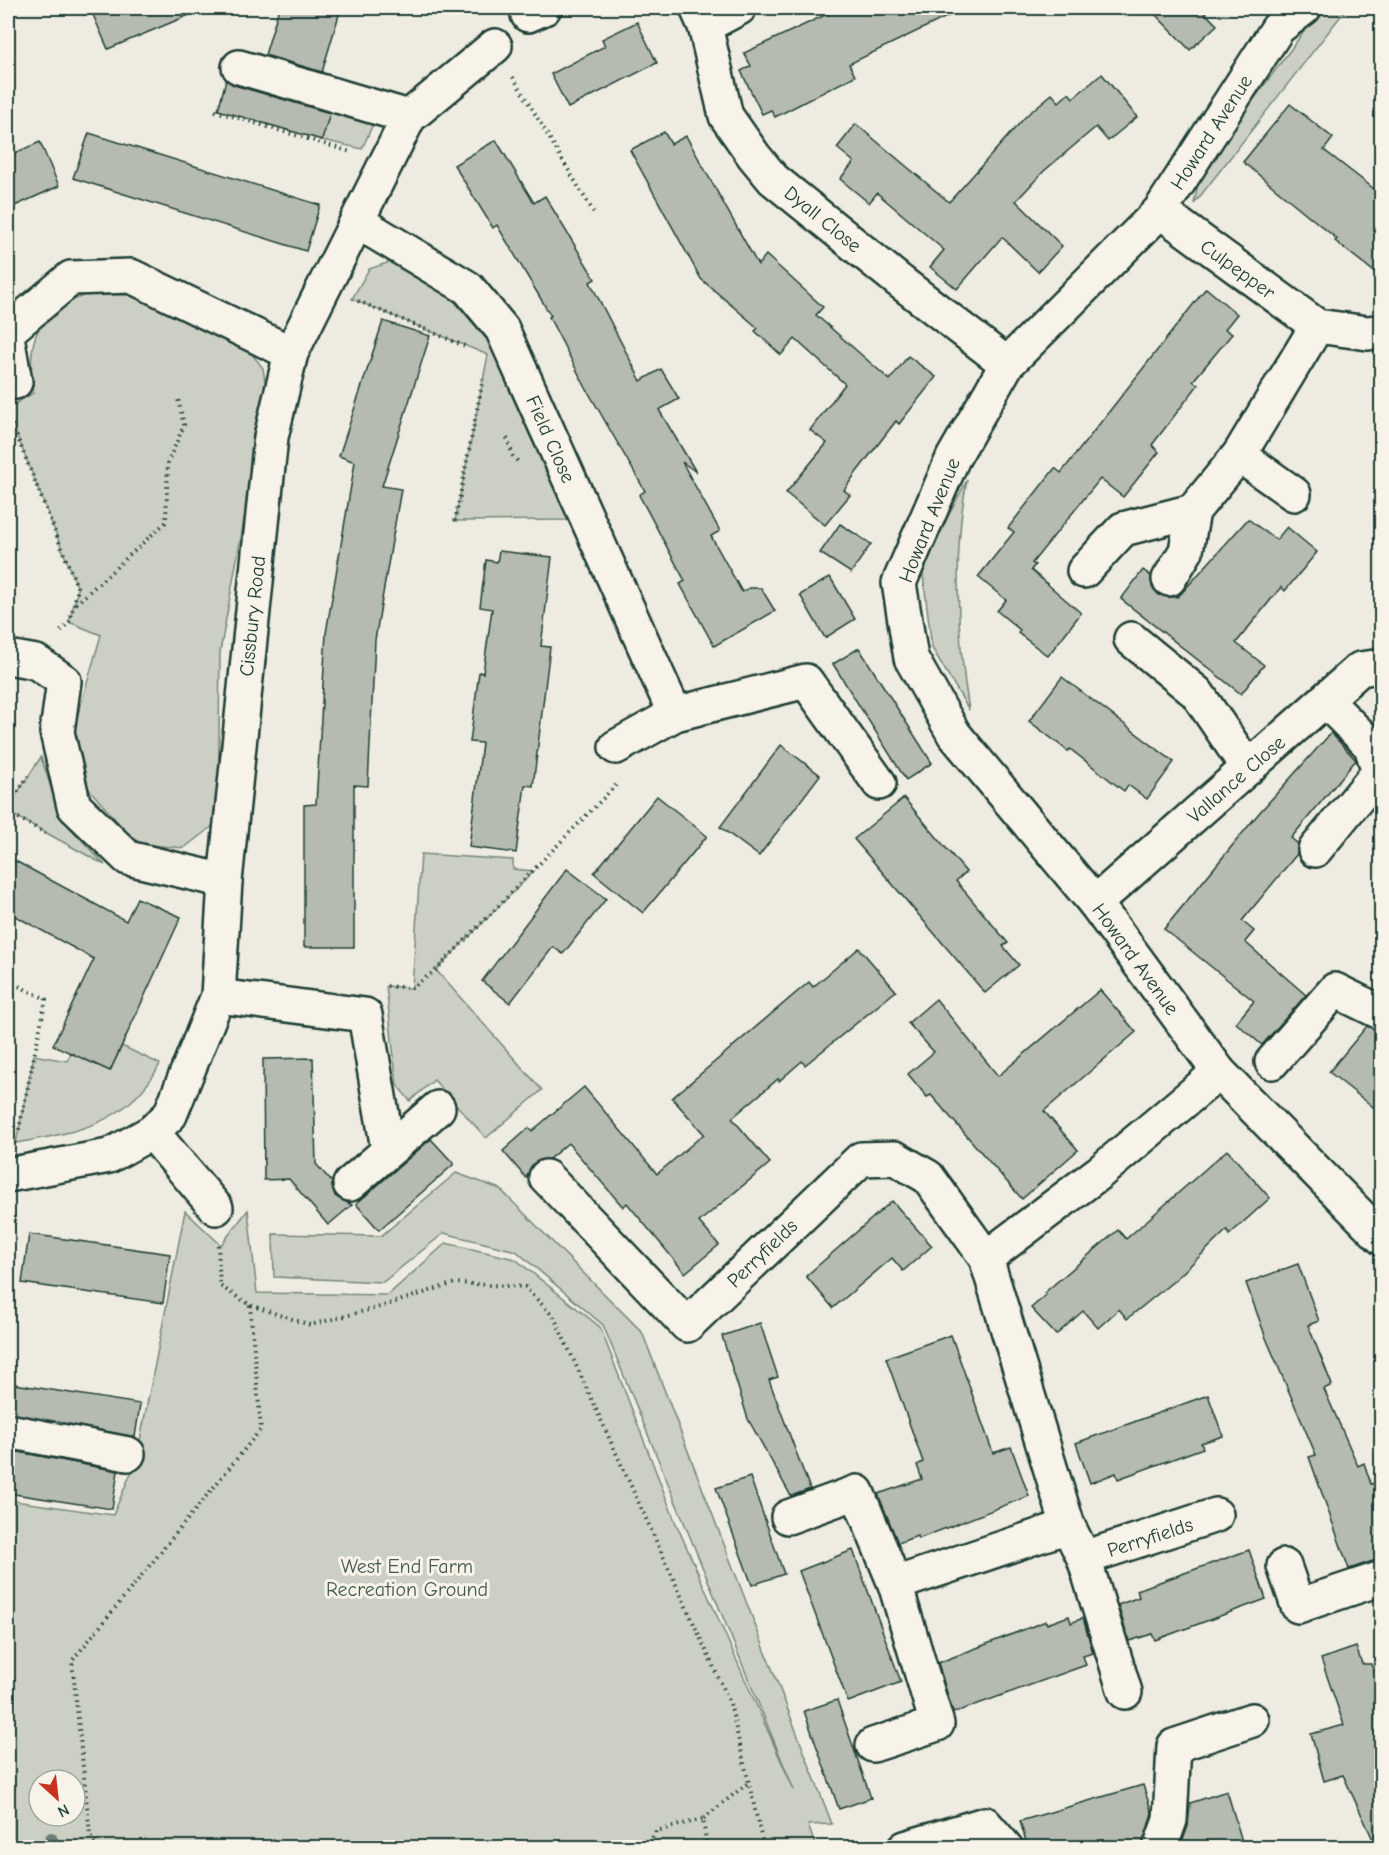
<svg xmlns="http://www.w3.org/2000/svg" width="1389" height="1855" font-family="'Comic Neue',sans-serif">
	<rect width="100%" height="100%" fill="#eeece1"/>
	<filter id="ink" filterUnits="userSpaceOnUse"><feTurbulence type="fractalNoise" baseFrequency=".0167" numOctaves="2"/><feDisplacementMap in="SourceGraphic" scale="12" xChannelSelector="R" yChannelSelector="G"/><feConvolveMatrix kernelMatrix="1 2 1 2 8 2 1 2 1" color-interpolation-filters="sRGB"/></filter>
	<g filter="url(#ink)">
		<!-- green -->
		<g fill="#cccfc4" stroke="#76867c" stroke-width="1.5" fill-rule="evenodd">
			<path d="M1331,8H1347L1194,204L1200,172L1308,26Z"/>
			<path d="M331,107L376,117L362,149L322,140Z"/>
			<path d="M393,261L442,287L497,351L573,520L455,521L488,355L352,299L369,269Z"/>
			<path d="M87,294L130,295L244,344L263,368L267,394L220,652L218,822L184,848L137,844L87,787L73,731L101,635L69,622L78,589L8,413V408L33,393C28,338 32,317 87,294Z"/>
			<path d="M967,480C953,550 957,639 969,710L932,648L922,566Z"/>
			<path d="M41,757L61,818L105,865L8,812V807Z"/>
			<path d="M421,854L513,860V869L534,871L436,970L542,1090L486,1138L434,1080L410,1101L397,1085L386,986L412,988Z"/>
			<path d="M122,1046L160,1064C129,1124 77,1132 16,1143L34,1055L67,1061L71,1053L110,1071Z"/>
			<path d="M456,1173L500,1189L642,1332L832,1824L808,1825L816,1848H8V1500L113,1515L136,1461L185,1211L221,1245L248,1210L257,1293L388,1295L446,1243L515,1259L600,1327L675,1521L794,1790L603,1325L516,1251L444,1233L383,1282L274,1277L273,1234L381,1236ZM39,1780H75V1816H39Z"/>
		</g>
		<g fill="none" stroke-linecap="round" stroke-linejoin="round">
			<!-- stream -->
			<path stroke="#6c7e74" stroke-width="12" d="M51,1838L56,1848"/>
		</g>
		<!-- building -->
		<g fill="#b5bbb0" stroke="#1f3d34" stroke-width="1.5">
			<path d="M90,8H206L108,49Z"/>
			<path d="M279,8H341L322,72L265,55Z"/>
			<path d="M840,8H965L849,64L855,76L775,117L771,110L762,114L741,71L751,66L744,53Z"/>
			<path d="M1149,8H1200L1217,25L1190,50Z"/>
			<path d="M637,22L657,63L568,108L551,74L605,46L602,39Z"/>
			<path d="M1102,74L1137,117L1108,141L1096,127L1044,171L1016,201L1062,246L1038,272L1002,237L957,289L930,267L944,250L877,193L869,203L840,179L854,162L837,148L856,124L949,202L1027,115L1052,94L1059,102L1069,93L1073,98Z"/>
			<path d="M226,80L234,85L330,113L322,140L218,110Z"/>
			<path d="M1290,104L1333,138L1324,150L1382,195V278L1335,241L1337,239L1243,162Z"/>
			<path d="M664,132L671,144L686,136L758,265L766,255L823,307L816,315L890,380L908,356L936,377L899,424L896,421L856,473L844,490L850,495L825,525L786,493L827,443L810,430L845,384L795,339L781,355L755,331L758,328L701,279L630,150Z"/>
			<path d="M89,133L320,205L306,251L73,178Z"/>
			<path d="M496,140L534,203L545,196L595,279L590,282L641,381L661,369L679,399L659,410L696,472L682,462L720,531L711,536L742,592L749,588H761L775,611L714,646L680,584L685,581L639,495L645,491L586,388L549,317L551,316L497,225L493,228L454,165Z"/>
			<path d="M40,142L59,186L8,209V156Z"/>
			<path d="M1206,288L1237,314L1225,329L1232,334L1193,381L1198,385L1152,445L1159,452L1123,497L1100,479L1032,563L1035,565L1031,570L1081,613L1048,656L1018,633L1020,630L997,611L1006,600L978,577L1014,532L1008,528L1055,468L1061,473Z"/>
			<path d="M383,321L430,336L382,486L401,489L375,640L368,786L354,785V947H304V805L316,804L326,633L355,462L339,456Z"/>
			<path d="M1248,519L1276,540L1287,527L1317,552L1285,591L1281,587L1236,643L1264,665L1241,694L1121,599L1143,570L1151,576L1152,587L1159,595L1178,597Z"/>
			<path d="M840,524L871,544L851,573L820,553Z"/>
			<path d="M499,551L552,557L541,646L550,647L533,786L525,785L516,853L469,847L482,743L470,742L479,672L483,673L492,609L480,607L486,560L497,562Z"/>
			<path d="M830,577L855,619L825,638L800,595Z"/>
			<path d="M859,648L932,763L906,780L833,664Z"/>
			<path d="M1062,677L1174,762L1147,799L1128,785L1124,791L1070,749L1068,751L1029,721Z"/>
			<path d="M1331,733L1356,760L1291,838L1298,844L1297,854L1242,921L1254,931L1245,942L1306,995L1262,1045L1236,1023L1254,1001L1164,929L1259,813Z"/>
			<path d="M781,745L820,775L759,856L720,827Z"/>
			<path d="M657,796L707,836L643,913L594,873Z"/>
			<path d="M904,798L966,872L956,881L1008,943L1003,946L1019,965L985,993L854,839Z"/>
			<path d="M8,857L126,921L137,898L181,917L110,1071L53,1045L94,959L8,912Z"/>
			<path d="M567,869L606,899L563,954L553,947L510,1003L482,981Z"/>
			<path d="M859,948L896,991L805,1065L802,1061L779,1081L778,1079L732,1118L770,1163L699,1222L719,1245L685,1273L627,1203L623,1207L568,1143L549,1159L534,1163L526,1178L503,1151L529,1128L532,1131L584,1087L657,1174L704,1134L672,1098L809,982L813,987Z"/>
			<path d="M1100,990L1136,1032L1044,1111L1078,1150L1022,1199L931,1095L927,1097L908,1074L934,1052L908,1023L936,999L998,1076Z"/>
			<path d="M1367,1026L1382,1031V1114L1329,1072Z"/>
			<path d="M313,1058L316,1164L332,1182L335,1196L352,1205L328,1225L289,1179L264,1180L263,1059Z"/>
			<path d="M431,1139L454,1164L379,1230L356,1204Z"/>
			<path d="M1227,1150L1270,1198L1229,1235L1227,1230L1175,1280L1127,1319L1119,1309L1098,1328L1083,1311L1056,1335L1031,1308L1046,1295L1044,1293L1118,1230L1126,1239Z"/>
			<path d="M892,1201L932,1246L903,1271L892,1258L833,1308L806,1276Z"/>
			<path d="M29,1234L170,1254L163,1303L22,1283Z"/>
			<path d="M1298,1264L1319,1321L1308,1325L1332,1385L1324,1389L1358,1466L1364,1463L1371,1484L1382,1481V1558L1349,1569L1309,1457L1316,1455L1266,1338L1246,1283Z"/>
			<path d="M760,1323L778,1377L769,1380L810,1489L791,1496L748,1419L722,1336Z"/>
			<path d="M951,1335L993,1453L1011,1447L1029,1496L918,1539L917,1536L898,1543L878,1494L922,1479L917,1465L923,1462L886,1358Z"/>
			<path d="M8,1383L140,1404L135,1437L8,1413Z"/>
			<path d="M1208,1395L1223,1436L1201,1443L1203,1448L1118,1479L1116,1473L1090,1483L1076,1443Z"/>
			<path d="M8,1450L118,1471L112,1509L8,1493Z"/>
			<path d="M750,1477L784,1574L752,1585L716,1488Z"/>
			<path d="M853,1550L901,1682L848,1702L799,1571Z"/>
			<path d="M1249,1550L1266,1599L1155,1640L1152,1634L1129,1641L1118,1605L1139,1597L1137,1590Z"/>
			<path d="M1069,1616L1071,1623L1083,1618L1093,1653L1083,1656L1086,1665L953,1713L938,1663L1046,1621L1047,1624Z"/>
			<path d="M1356,1647L1362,1664H1371L1382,1693V1848H1377L1343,1775L1324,1781L1311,1734L1344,1725L1321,1659Z"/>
			<path d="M837,1700L871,1798L839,1809L804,1711Z"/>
			<path d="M1143,1785L1152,1813L1142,1848H1028L1020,1821Z"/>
			<path d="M1227,1791L1244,1848H1180L1188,1826L1190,1803Z"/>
		</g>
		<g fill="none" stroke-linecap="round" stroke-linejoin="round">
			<defs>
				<g id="minor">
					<path d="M697,8L705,26L726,116L754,156L773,179L898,280L1007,364"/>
					<path d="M1304,8L1278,28L1160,211L1007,364L953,458L899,583L911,658L954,734L1095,903L1219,1072L1382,1238"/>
					<path d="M528,15L544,8"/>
					<path d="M705,26L739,8"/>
					<path d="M239,67L409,117"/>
					<path d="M1160,211L1317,326L1368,333L1382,331"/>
					<path d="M358,222L468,288L502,329L675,714"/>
					<path d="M8,331L71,278L131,276L291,353"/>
					<path d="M8,342L15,382"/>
					<path d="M1239,455L1294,494"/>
					<path d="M1193,511L1239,455L1317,326"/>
					<path d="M1084,571L1123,529L1193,511L1186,551L1169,579"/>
					<path d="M1131,639L1197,693L1248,768"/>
					<path d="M8,657L36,662L64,681L57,732L74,806L128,858L225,881"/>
					<path d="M616,747L675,714L806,681L879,783"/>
					<path d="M1315,850L1379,772L1371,746L1325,700"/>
					<path d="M1095,903L1360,669L1382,666"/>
					<path d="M218,996L365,1015L388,1149"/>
					<path d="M1272,1062L1335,990L1382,1013"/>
					<path d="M152,1132L216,1208"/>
					<path d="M8,1175L109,1156L152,1132L170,1115L218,996L225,881L271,437L291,353L409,117L495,46"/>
					<path d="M546,1177L687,1325L861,1159L895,1158L928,1177L986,1258L1068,1526"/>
					<path d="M350,1184L438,1108"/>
					<path d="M986,1258L1100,1172L1219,1072"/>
					<path d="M8,1431L128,1454"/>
					<path d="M788,1517L857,1492L895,1584L937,1724L873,1745"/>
					<path d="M1084,1558L1125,1692"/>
					<path d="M1284,1566L1298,1606L1382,1578"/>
					<path d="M895,1584L1068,1526L1084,1558L1216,1515"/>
					<path d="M905,1848L985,1824L1006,1848"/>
					<path d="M1160,1848L1170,1820L1174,1746L1252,1720"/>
				</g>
			</defs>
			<!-- minor casing -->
			<use href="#minor" stroke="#1f3d34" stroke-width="38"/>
			<!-- path -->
			<g stroke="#1f3d34" stroke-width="4" stroke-dasharray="1.5 4.5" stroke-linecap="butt">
				<path d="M513,77L594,213"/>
				<path d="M215,111L351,152"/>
				<path d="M358,301L467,347"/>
				<path d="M10,419L78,589L69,622L59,633"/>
				<path d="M507,438L513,456L519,463"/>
				<path d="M455,521L483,379"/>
				<path d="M76,604L166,522L168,462L184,425L178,399"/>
				<path d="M8,807L28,776"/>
				<path d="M8,812L46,834"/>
				<path d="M8,981L46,999L18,1134"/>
				<path d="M387,986L412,988L436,970L616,785"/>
				<path d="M218,1245L220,1286L250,1305L310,1325L380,1307L455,1283L525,1287L554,1317L730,1703L764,1848"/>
				<path d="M98,1848L90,1834L72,1661L261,1429L250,1305"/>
				<path d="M646,1848L656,1831L703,1819"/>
				<path d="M707,1848L703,1819L748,1783"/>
			</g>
			<!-- minor -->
			<use href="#minor" stroke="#f7f3e8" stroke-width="33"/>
		</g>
	</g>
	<g text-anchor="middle" stroke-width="6" stroke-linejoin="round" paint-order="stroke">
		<!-- street labels -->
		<g font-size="20" fill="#1f3d34" stroke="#f7f3e8">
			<text transform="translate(1211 132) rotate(-57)" y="7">Howard Avenue</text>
			<text transform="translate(823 219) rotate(39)" y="7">Dyall Close</text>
			<text transform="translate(1238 269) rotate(36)" y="7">Culpepper</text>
			<text transform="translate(551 439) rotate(66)" y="7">Field Close</text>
			<text transform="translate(929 520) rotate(-68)" y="7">Howard Avenue</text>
			<text transform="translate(252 616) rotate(-84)" y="7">Cissbury Road</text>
			<text transform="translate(1236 779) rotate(-41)" y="7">Vallance Close</text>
			<text transform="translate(1136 959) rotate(54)" y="7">Howard Avenue</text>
			<text transform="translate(762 1253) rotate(-44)" y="7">Perryfields</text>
			<text transform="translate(1150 1537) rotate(-18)" y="7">Perryfields</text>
		</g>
		<!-- park labels -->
		<g font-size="20" fill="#425a51" stroke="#f7f3e8">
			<text x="407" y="1573">West End Farm<tspan x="407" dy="23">Recreation Ground</tspan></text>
		</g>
	</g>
	<!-- margin -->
	<rect width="1389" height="1855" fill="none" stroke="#f7f3e8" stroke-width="30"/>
	<rect x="15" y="15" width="1359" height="1825" fill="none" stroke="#1f3d34" stroke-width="2" filter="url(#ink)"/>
	<!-- north arrow -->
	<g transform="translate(57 1798) rotate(153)"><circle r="28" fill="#f7f3e8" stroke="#a1aaa0" stroke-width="1.5"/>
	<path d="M0-4.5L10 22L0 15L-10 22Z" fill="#c8321e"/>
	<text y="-9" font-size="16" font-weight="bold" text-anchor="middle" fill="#1f3d34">N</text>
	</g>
</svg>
